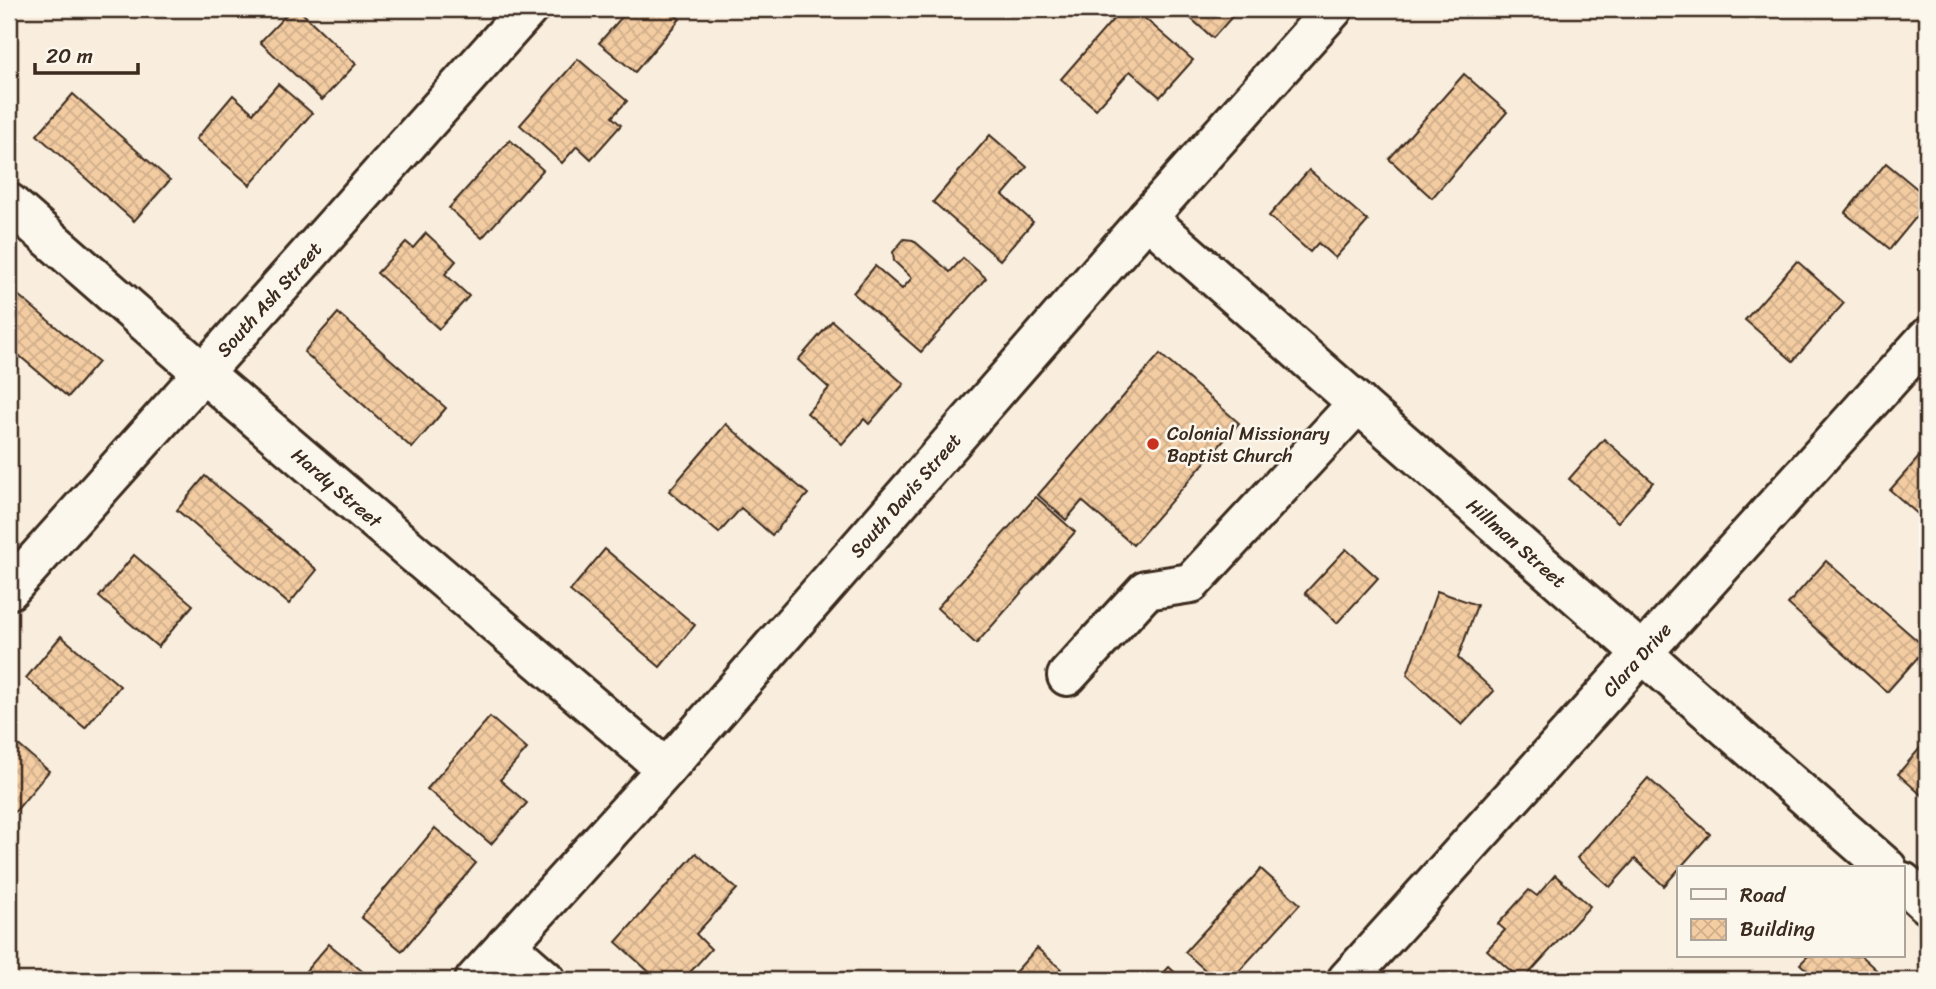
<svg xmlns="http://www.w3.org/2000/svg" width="1936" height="989" font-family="Sriracha,sans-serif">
	<defs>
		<pattern id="building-cross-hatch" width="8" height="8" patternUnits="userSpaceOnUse" patternTransform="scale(1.75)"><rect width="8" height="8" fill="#f3cca2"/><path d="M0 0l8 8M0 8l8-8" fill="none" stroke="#d1af8b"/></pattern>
	</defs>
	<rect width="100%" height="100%" fill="#f9eedd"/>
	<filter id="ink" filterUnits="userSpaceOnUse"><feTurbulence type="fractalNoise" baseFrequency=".0143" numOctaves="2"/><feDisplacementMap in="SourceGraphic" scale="14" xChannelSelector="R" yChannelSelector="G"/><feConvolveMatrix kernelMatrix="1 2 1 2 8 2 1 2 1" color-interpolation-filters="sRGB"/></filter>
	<g filter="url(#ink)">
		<!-- building -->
		<g fill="url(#building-cross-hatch)" stroke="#3b2a1e" stroke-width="2">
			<path d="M292,9H298L356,64L322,100L260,42Z"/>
			<path d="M629,9H668L680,19L635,72L599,43Z"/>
			<path d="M1122,9H1134L1193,60L1160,97L1130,71L1096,109L1061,79Z"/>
			<path d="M1180,9H1239L1213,38Z"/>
			<path d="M578,59L627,101L612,117L621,125L591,159L577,146L562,163L520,125Z"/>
			<path d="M1464,74L1507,112L1432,198L1389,159Z"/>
			<path d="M278,84L312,113L250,185L196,139L233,95L253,113Z"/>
			<path d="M73,94L170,180L134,221L37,135Z"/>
			<path d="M990,135L1027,167L1003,195L1033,222L1000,260L933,202Z"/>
			<path d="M510,140L543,170L482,238L449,208Z"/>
			<path d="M1886,163L1927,197V204L1890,249L1845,213Z"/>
			<path d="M1309,170L1368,221L1335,258L1318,243L1310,252L1269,216Z"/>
			<path d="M426,233L456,261L445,274L469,296L439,329L377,273L406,242L413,248Z"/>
			<path d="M904,239L913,240L950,272L963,258L986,278L921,352L853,293L875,266L902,289L912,278L894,261L893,252Z"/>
			<path d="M1797,261L1844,303L1793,361L1745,320Z"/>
			<path d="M12,290L98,362L68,397L9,347V294Z"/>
			<path d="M338,313L446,408L412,448L304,352Z"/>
			<path d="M832,321L904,384L869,424L864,419L842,444L807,413L829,388L798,360Z"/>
			<path d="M1160,354L1239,423L1133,545L1082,501L1066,520L1038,495Z"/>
			<path d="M726,424L808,494L772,535L741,508L719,533L669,491Z"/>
			<path d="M1604,439L1653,482L1618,522L1569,479Z"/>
			<path d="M1927,448V522L1890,490Z"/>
			<path d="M205,476L317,570L289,604L177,510Z"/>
			<path d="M1036,497L1075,532L976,644L937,608Z"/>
			<path d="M605,549L695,625L660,667L570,591Z"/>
			<path d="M1346,549L1378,578L1337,623L1305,593Z"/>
			<path d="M134,555L193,605L158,647L99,597Z"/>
			<path d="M1826,561L1926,648L1887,692L1788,604Z"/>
			<path d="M1437,591L1477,605L1458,658L1494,691L1462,725L1407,675Z"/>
			<path d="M61,636L120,686L85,728L26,678Z"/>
			<path d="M490,717L527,749L500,780L527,803L491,844L427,789Z"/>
			<path d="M9,737L49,771L15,812L9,808Z"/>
			<path d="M1926,741L1927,742V800L1898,774Z"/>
			<path d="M1648,778L1710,834L1664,886L1635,859L1610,887L1577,858Z"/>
			<path d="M435,828L476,863L402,951L361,917Z"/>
			<path d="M696,853L737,889L696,934L711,949L683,980H658L616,942Z"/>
			<path d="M1261,869L1300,904L1231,980H1216L1185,952Z"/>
			<path d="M1555,875L1590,906L1523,980H1521L1487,950L1505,930L1498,924L1529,890L1537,896Z"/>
			<path d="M329,944L373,980H298Z"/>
			<path d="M1037,948L1061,969L1051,980H1008Z"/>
			<path d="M1808,956H1861L1884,977L1881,980H1818L1800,964Z"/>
			<path d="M1169,967L1183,980H1157Z"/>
		</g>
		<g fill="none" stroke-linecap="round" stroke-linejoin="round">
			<defs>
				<g id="minor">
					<path id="s1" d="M9,203L202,372L666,769"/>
					<path id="s2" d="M1147,218L1887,868"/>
					<path id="s3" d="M9,590L528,9"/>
					<path d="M1067,676L1146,590L1191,583L1358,403"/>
					<path d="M1903,882L1927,904"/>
					<path d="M506,945L546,980"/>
					<path id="s4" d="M475,980L666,769L1147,218L1333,9"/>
					<path id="s5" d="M1347,980L1927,338"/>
				</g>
			</defs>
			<!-- minor casing -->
			<use href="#minor" stroke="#3b2a1e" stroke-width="44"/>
			<!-- minor -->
			<use href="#minor" stroke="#fbf7ec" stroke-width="38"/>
		</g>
	</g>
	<!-- markers -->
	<circle fill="#c8321e" stroke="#fbf7ec" stroke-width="2.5" cx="1153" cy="444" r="7"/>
	<g text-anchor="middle" stroke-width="5" stroke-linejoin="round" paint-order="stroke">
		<!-- street labels -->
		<g font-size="19" fill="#3b2a1e" stroke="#fbf7ec">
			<text dy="7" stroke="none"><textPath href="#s3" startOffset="390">South Ash Street</textPath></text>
			<text dy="7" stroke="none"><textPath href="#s1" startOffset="434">Hardy Street</textPath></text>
			<text dy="7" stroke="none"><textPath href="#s4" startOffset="648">South Davis Street</textPath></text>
			<text dy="7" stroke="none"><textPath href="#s2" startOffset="492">Hillman Street</textPath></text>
			<text dy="7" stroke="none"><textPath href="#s5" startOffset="432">Clara Drive</textPath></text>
		</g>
		<!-- poi labels -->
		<g font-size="19" fill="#3b2a1e" stroke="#fbf7ec" text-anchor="start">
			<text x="1167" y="440">Colonial Missionary<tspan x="1167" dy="22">Baptist Church</tspan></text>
		</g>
	</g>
	<!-- margin -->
	<rect width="1936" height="989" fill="none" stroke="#fbf7ec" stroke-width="35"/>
	<rect x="18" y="18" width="1901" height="954" fill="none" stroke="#3b2a1e" stroke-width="2.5" filter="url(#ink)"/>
	<!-- legend -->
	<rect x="1677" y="866" width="228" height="91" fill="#fbf7ec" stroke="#aea59a" stroke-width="2"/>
	<rect x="1691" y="889" width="35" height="10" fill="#fbf7ec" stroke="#aea59a" stroke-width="2"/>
	<text x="1740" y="902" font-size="21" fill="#3b2a1e">Road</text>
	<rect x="1691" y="919" width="35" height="21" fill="url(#building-cross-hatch)" stroke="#aea59a" stroke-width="2"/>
	<text x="1740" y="936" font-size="21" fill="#3b2a1e">Building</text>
	<!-- scale -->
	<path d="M35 63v10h103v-10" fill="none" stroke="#3b2a1e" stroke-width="3.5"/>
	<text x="46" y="63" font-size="21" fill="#3b2a1e" stroke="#fbf7ec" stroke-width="5" paint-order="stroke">20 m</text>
</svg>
